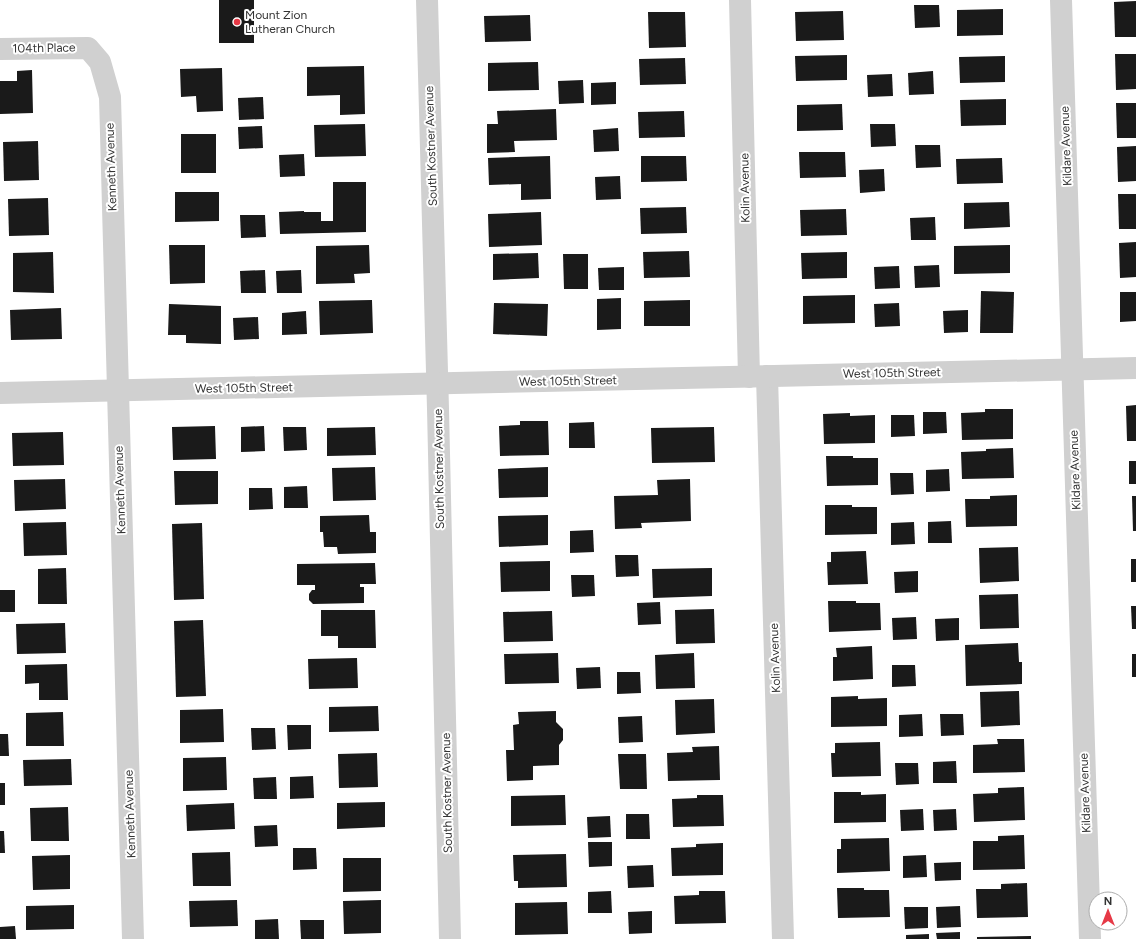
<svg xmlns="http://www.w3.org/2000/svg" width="1136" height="939" font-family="Figtree,sans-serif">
	<rect width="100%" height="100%" fill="#fff"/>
	<!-- building -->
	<g fill="#1a1a1a">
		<rect x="219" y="0" width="35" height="43"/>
		<path d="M1136,1V37H1115L1114,2Z"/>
		<path d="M914,5H939L940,27L915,28Z"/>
		<path d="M1003,9V35L957,36V10Z"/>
		<path d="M843,11L844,40L796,41L795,12Z"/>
		<path d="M648,12H685L686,47L649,48Z"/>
		<path d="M530,15L531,41L485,42L484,16Z"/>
		<path d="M1115,54H1136V89L1116,90Z"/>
		<path d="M847,55V80L796,81L795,56Z"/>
		<path d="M1005,56V82L960,83L959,57Z"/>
		<path d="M685,58L686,84L640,85L639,59Z"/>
		<path d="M538,62L539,90L488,91V63Z"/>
		<path d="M364,66L365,114L340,115V95L307,96V67Z"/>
		<path d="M222,68L223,111L197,112L196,96L181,97L180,69Z"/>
		<path d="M32,70L33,113L0,114V81H17V71Z"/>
		<path d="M933,71L934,94L909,95L908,73Z"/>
		<path d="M892,74L893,96L868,97L867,75Z"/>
		<path d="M583,80L584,103L559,104L558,81Z"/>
		<path d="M616,82V104L591,105V83Z"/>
		<path d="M263,97L264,119L239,120L238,98Z"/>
		<path d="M1006,99V125L961,126L960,100Z"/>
		<path d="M1116,103H1136V138H1117Z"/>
		<path d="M842,104L843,130L797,131V105Z"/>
		<path d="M556,109L557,140L514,141L515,152L487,153V124H498L497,111Z"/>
		<path d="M684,111L685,137L639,138L638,112Z"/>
		<path d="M365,124L366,156L315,157L314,125Z"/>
		<path d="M870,124H895L896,146L871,147Z"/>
		<path d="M262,126L263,148L239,149L238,127Z"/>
		<path d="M618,128L619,151L594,152L593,130Z"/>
		<rect x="181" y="134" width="35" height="39"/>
		<path d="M38,141L39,180L4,181L3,142Z"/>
		<path d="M915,145H940L941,167L916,168Z"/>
		<path d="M1136,146V181L1118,182L1117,147Z"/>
		<path d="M799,152H845L846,177L800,178Z"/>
		<path d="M304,154L305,176L280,177L279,155Z"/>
		<path d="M550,156L551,199L521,200V184L489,185L488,158Z"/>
		<path d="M641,156H686L687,181L641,182Z"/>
		<path d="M1002,158L1003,183L957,184L956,159Z"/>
		<path d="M884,169L885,191L860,193L859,170Z"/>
		<path d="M620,176L621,199L596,200L595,177Z"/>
		<path d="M333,182H366V232L280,234L279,212L304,211V212H321V221H333Z"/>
		<path d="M175,192H219V221L175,222Z"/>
		<path d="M1118,194H1136V229H1119Z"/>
		<path d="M48,198L49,235L9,236L8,199Z"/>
		<path d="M1009,202L1010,227L964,229V203Z"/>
		<path d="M686,207L687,233L641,234L640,208Z"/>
		<path d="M846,209L847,235L801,236L800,210Z"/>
		<path d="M541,212L542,245L489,247L488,214Z"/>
		<path d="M240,215H265L266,237L241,238Z"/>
		<path d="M935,217L936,240H911L910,218Z"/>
		<path d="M1136,242V277L1120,278L1119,243Z"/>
		<path d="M169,245H205V283L170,284Z"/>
		<path d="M369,245L370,273L354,274L355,283L316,284V246Z"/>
		<path d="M1010,245V273L954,274V246Z"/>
		<path d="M689,251L690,277L644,278L643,252Z"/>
		<path d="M53,252L54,293L13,292V253Z"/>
		<path d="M847,252V278L802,279L801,253Z"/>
		<path d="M538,253L539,278L493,280V254Z"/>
		<path d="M563,254H588V289H564Z"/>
		<path d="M939,265L940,287L915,288L914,266Z"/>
		<path d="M899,266L900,288L875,289L874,267Z"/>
		<path d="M624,267V290H599L598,268Z"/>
		<path d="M265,270L266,293H241L240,271Z"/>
		<path d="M301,270L302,293H277L276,271Z"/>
		<path d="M981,291L1014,292L1013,333H980Z"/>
		<path d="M1120,292H1136V321L1120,322Z"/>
		<path d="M855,295V323L803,324V296Z"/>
		<path d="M621,298V329L597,330V299Z"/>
		<path d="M372,300L373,333L320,335L319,301Z"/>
		<path d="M690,300V326H644V301Z"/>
		<path d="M494,303L548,304L547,336L493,334Z"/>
		<path d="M899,303L900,326L875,327L874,304Z"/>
		<path d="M169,304L221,306V344L186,343V335H168Z"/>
		<path d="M61,308L62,339L11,340L10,310Z"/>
		<path d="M968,310V332L944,333L943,311Z"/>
		<path d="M306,311L307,334L282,335V313Z"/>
		<path d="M258,317L259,339L234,340L233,318Z"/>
		<path d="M1136,405V441H1127L1126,406Z"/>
		<path d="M985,409H1013V439L962,440L961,413L985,412Z"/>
		<path d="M923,412H946L947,433L923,434Z"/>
		<path d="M850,413V416L875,415V443L824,444L823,414Z"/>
		<path d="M891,415H914L915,436L891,437Z"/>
		<path d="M520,421H548L549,455L500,456L499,426L520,425Z"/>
		<path d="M594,422L595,448H569V423Z"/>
		<path d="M215,426L216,459L173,460L172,427Z"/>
		<path d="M264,426L265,451L241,452V427Z"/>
		<path d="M283,427H306L307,450L284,451Z"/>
		<path d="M375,427L376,455L327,456V428Z"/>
		<path d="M714,427L715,462L652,463L651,428Z"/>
		<path d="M63,432L64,465L13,466L12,433Z"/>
		<path d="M1013,448L1014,478L962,479L961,452L986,451V449Z"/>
		<path d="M826,456H853V458H878V485L827,486Z"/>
		<rect x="1129" y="461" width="7" height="23"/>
		<path d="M375,467L376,500L333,501L332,468Z"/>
		<path d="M548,467V497L499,498L498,469Z"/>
		<path d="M949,469L950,491L926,492V470Z"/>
		<path d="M174,471H218V504L175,505Z"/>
		<path d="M890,473H913L914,494L891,495Z"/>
		<path d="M65,479L66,509L15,511L14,480Z"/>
		<path d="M690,479L691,521L641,523L642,528L615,529L614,496L658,495L657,480Z"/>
		<path d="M307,486L308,508H284V487Z"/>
		<path d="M249,488H272L273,509L249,510Z"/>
		<path d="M1017,495V526L966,527L965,499H990V496Z"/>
		<path d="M1132,496H1136V531H1133Z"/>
		<path d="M825,505H852V507H877V534L825,535Z"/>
		<path d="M369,515L370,532H376V553L338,554L337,547H324L323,532H320V516Z"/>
		<path d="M548,515V545L499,547L498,516Z"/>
		<path d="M951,521L952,543H928V522Z"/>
		<path d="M66,522L67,555L24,556L23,523Z"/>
		<path d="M914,522L915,544L891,545V523Z"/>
		<path d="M202,523L204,599L174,600L172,524Z"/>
		<path d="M593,530L594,552L570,553V531Z"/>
		<path d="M1018,547L1019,581L980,583L979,548Z"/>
		<path d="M866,551L868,584L828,585L827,562H831V552Z"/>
		<path d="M615,555H638L639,576L616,577Z"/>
		<rect x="1131" y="559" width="5" height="23"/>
		<path d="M550,561V591L501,592L500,562Z"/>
		<path d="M375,563L376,584H360V587H364V603L313,604L309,600V594L312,590H315V585H297V564Z"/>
		<path d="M66,568L67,604H38V569Z"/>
		<path d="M712,568V596L653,598L652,569Z"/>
		<path d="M918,571V592L895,593L894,572Z"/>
		<path d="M571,575H594L595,596L572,597Z"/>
		<rect x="0" y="590" width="15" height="22"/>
		<path d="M1018,594L1019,628L980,629L979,595Z"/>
		<path d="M828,601H856V603H880L881,630L829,632Z"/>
		<path d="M660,602L661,624L638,625L637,603Z"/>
		<path d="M1131,606H1136V629H1132Z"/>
		<path d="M714,609L715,643L676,644L675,610Z"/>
		<path d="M321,610H375L376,648H338V636H321Z"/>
		<path d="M552,611L553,641L504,642L503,612Z"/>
		<path d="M916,617L917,639L893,640L892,618Z"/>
		<path d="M959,618V640L936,641L935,619Z"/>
		<path d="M203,620L206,696L176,697L174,621Z"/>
		<path d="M65,623L66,653L17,654L16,624Z"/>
		<path d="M1018,643L1019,662H1022V684L966,686L965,645Z"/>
		<path d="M872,646L873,679L833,681V657H837L836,648Z"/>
		<path d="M558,653L559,683L505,684L504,654Z"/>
		<path d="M694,653L695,688L656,689L655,655Z"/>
		<rect x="1132" y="654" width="4" height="23"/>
		<path d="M357,658L358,688L309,689L308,659Z"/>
		<path d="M67,664L68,700H39V683L25,684V665Z"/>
		<path d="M892,665H915L916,686L892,687Z"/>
		<path d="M600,667L601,688L577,689L576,668Z"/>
		<path d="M617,672H640L641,693L617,694Z"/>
		<path d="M1019,691L1020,725L981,727L980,692Z"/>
		<path d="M858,696V699L887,698V726L831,727V697Z"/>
		<path d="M714,699L715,733L676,735L675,700Z"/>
		<path d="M378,706L379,731L329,732V707Z"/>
		<path d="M223,709L224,742L180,743V710Z"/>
		<path d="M556,711V722L563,729V740L559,745V765L533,766V780L507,781L506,750H514L513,725L519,724L518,712Z"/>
		<path d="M63,712L64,746H26V713Z"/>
		<path d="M922,714L923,736L899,737V715Z"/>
		<path d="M940,714H963L964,735L941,736Z"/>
		<path d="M642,716L643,742L619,743L618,717Z"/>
		<path d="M287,725H311V749L288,750Z"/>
		<path d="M251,728H275L276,749L252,750Z"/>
		<path d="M0,734H8L9,756H0Z"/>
		<path d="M997,739H1024L1025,772L973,773V745L998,744Z"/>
		<path d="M880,742L881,776L832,777L831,753H835V743Z"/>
		<path d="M719,746L720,780L668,781L667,753L693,752L692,747Z"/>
		<path d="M377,753L378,787L339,788L338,754Z"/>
		<path d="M618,754H646L647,789H620Z"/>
		<path d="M226,757L227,790L183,791V758Z"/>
		<path d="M71,759L72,785L24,786L23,760Z"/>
		<path d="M956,761L957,783H933V762Z"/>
		<path d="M895,763H918L919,784L896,785Z"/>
		<path d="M313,776L314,798L290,799V777Z"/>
		<path d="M276,777L277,799H254L253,778Z"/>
		<rect x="0" y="783" width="5" height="22"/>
		<path d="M1024,787L1025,820L974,822L973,794L998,793V788Z"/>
		<path d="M834,792H861V795L886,794V822L834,823Z"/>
		<path d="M565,795L566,825L511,826V796Z"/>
		<path d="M697,795H723L724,826L673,827L672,799L697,798Z"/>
		<path d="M385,802V827L337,829V803Z"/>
		<path d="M234,803L235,829L187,831L186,805Z"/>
		<path d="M68,807L69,841H31L30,808Z"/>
		<path d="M923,809L924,830L901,831L900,810Z"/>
		<path d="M956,809L957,830L934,831L933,810Z"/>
		<path d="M626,814H649L650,839H626Z"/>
		<path d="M610,816L611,837L588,838L587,817Z"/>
		<path d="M277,825L278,846L255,847L254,826Z"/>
		<path d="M0,831H4L5,853H0Z"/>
		<path d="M1024,835L1025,869L973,870V841H998V836Z"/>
		<path d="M889,838L890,871L837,873V849H841V839Z"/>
		<path d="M588,842H612V866L589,867Z"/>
		<path d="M723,843V875L672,876L671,848L696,847V844Z"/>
		<path d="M293,848H316L317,869L293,870Z"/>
		<path d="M230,852L231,886H193L192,853Z"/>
		<path d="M566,854L567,887L518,888V881H514L513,855Z"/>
		<path d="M70,855V889L33,890L32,856Z"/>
		<path d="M926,855L927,877L903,878V856Z"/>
		<path d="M343,858H381V891L343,892Z"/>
		<path d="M961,862V880L935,881L934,863Z"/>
		<path d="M653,865L654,887L628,888L627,866Z"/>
		<path d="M1027,883L1028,917L977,918L976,889H1001V884Z"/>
		<path d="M837,888H864V890H889L890,917L838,918Z"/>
		<path d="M611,891L612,913H588V892Z"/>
		<path d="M699,891H725L726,923L675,924L674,896L699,895Z"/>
		<path d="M237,900L238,926L190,927L189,901Z"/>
		<path d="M381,900V933L344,934L343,901Z"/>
		<path d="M567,902L568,934L515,935V903Z"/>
		<path d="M74,905V929L26,930V906Z"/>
		<path d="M960,906L961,927L937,928L936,907Z"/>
		<path d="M904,907H928V928L905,929Z"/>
		<path d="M652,911V933L629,934L628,912Z"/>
		<path d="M278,919L279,939H255V920Z"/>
		<path d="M300,920H324V939H301Z"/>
		<path d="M15,926L16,939H0V927Z"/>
		<path d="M960,932V939H937L936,933Z"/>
		<path d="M929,934V939H906V935Z"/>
		<path d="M1031,936V939H977V937Z"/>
	</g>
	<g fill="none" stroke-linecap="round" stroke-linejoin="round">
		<!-- minor -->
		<g stroke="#d0d0d0" stroke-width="22">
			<path d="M427,0L438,409L450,939"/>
			<path d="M740,0L749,377"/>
			<path d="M1061,0L1090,939"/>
			<path d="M0,49L88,48L100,62L110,97L133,939"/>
			<path d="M767,376L783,939"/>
			<path d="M0,393L1136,368"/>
		</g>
	</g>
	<!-- markers -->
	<circle fill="#e63946" stroke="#fff" stroke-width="1.5" cx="237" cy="22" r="4"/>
	<g text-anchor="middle" stroke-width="4" stroke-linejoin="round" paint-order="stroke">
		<!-- poi labels -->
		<g font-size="12" fill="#333" stroke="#fff" text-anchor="start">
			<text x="245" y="19">Mount Zion<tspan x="245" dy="14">Lutheran Church</tspan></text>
		</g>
		<!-- street labels -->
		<g font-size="12" fill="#333" stroke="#fff">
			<text transform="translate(44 48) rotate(-1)" y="4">104th Place</text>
			<text transform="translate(431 146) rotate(-92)" y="4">South Kostner Avenue</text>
			<text transform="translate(1066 146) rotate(-92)" y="4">Kildare Avenue</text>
			<text transform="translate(111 167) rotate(-92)" y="4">Kenneth Avenue</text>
			<text transform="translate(745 188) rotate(-91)" y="4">Kolin Avenue</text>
			<text transform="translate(892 373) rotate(-1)" y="4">West 105th Street</text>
			<text transform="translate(568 381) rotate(-1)" y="4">West 105th Street</text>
			<text transform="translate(244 388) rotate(-1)" y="4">West 105th Street</text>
			<text transform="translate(439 469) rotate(-91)" y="4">South Kostner Avenue</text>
			<text transform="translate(1075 470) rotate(-92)" y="4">Kildare Avenue</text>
			<text transform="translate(120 490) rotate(-92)" y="4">Kenneth Avenue</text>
			<text transform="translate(775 658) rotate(-92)" y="4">Kolin Avenue</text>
			<text transform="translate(447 793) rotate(-91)" y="4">South Kostner Avenue</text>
			<text transform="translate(1085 793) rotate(-92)" y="4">Kildare Avenue</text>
			<text transform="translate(130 814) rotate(-92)" y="4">Kenneth Avenue</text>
		</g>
	</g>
	<!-- north arrow -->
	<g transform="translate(1108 911)"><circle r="19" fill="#ffffff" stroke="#adadad"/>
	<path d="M0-3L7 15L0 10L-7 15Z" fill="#e63946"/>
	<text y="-6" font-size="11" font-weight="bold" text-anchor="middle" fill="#333333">N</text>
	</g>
</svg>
